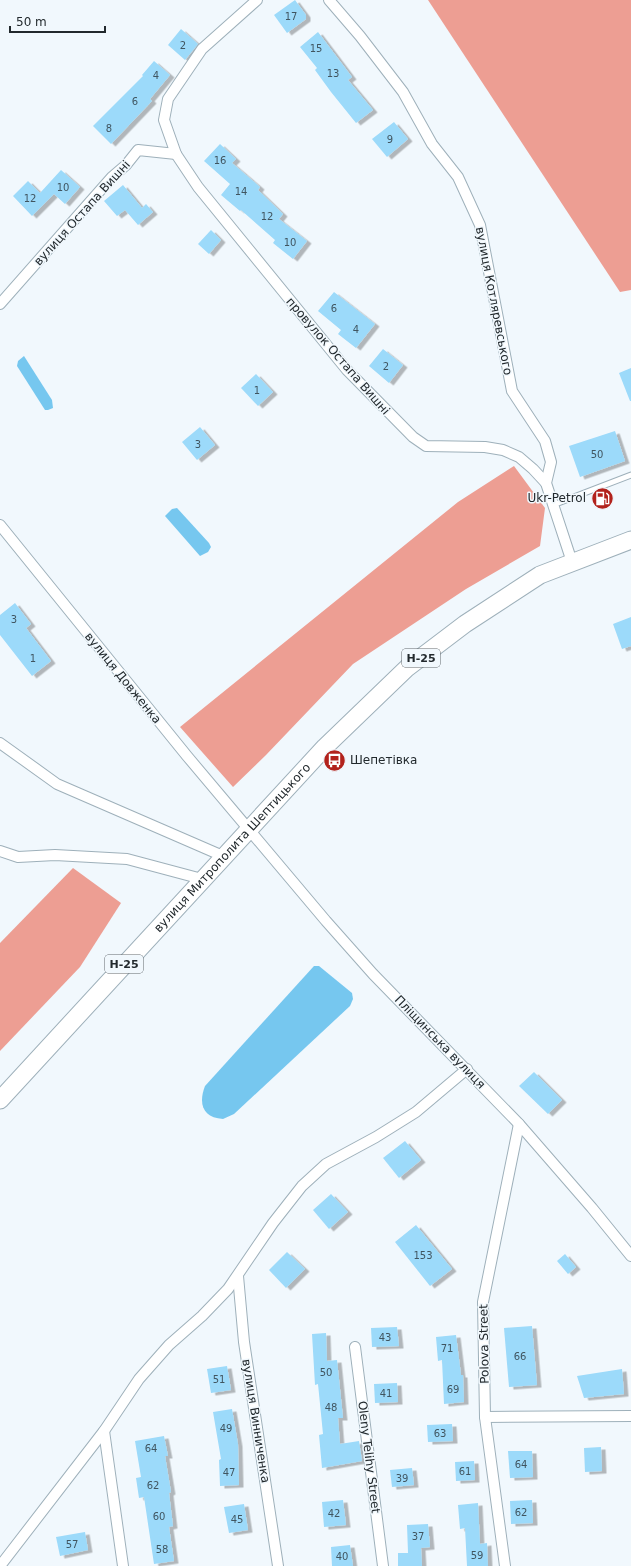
<svg xmlns="http://www.w3.org/2000/svg" width="631" height="1566" font-family="'DejaVu Sans',sans-serif">
	<defs>
		<filter id="shadow"><feDropShadow dx="4.5" dy="2.5" stdDeviation="0" flood-color="#0004"/></filter>
	</defs>
	<rect width="100%" height="100%" fill="#f1f8fd"/>
	<!-- forest -->
	<g fill="#ed9e93">
		<path d="M428,0H631V290L620,292Z"/>
		<path d="M514,466L545,508L540,546L466,589L353,664L266,755L233,787L180,727L458,502Z"/>
		<path d="M73,868L121,903L80,967L0,1051V943Z"/>
	</g>
	<!-- water -->
	<g fill="#76c7ef">
		<path d="M24,356L52,400L53,408L48,410H45L17,366L18,361Z"/>
		<path d="M177,508L209,543L211,547L208,552L200,556L165,516L172,509Z"/>
		<path d="M314,966H319L352,993L353,999L350,1006L234,1114L223,1119C203,1118 198,1104 205,1086Z"/>
	</g>
	<!-- building -->
	<g fill="#9cdafa" filter="url(#shadow)">
		<path d="M295,0L306,15V19L287,33L274,15Z"/>
		<path d="M181,29L198,44L185,60L168,45Z"/>
		<path d="M318,32L352,77L348,80L373,110L356,123L331,92L315,70L317,68L300,47Z"/>
		<path d="M154,61L170,75L150,99L152,101L111,144L93,126L143,76L142,75Z"/>
		<path d="M394,122L408,139L387,157L372,139Z"/>
		<path d="M220,144L236,159L232,163L260,187L258,190L283,214L279,219L307,241L293,259L273,243L275,240L241,210L240,211L221,195L230,184L204,161Z"/>
		<path d="M61,170L80,187L65,204L54,194L32,216L13,196L28,181L40,193Z"/>
		<path d="M123,185L142,208L146,204L153,212L138,225L125,210L117,216L104,201Z"/>
		<path d="M211,230L221,240L209,254L198,244Z"/>
		<path d="M334,292L375,324L356,348L338,334L341,330L318,311Z"/>
		<path d="M383,349L403,365L389,383L369,366Z"/>
		<path d="M631,368V401H630L619,373Z"/>
		<path d="M256,374L273,392L258,406L241,388Z"/>
		<path d="M200,427L215,445L197,460L182,442Z"/>
		<path d="M615,431L625,461L580,477L569,446Z"/>
		<path d="M15,603L31,624L26,628L51,661L32,676L0,635V615Z"/>
		<path d="M631,617V646L622,649L613,624Z"/>
		<path d="M534,1072L562,1100L548,1114L519,1086Z"/>
		<path d="M405,1141L421,1160L399,1178L383,1158Z"/>
		<path d="M331,1194L348,1212L329,1229L313,1210Z"/>
		<path d="M416,1225L452,1269L430,1286L395,1242Z"/>
		<path d="M287,1252L305,1269L286,1288L269,1270Z"/>
		<path d="M565,1254L576,1267L568,1274L557,1261Z"/>
		<path d="M532,1326L537,1385L509,1387L504,1328Z"/>
		<path d="M397,1327L399,1346L372,1347L371,1328Z"/>
		<path d="M326,1333L327,1361L337,1360L343,1418H338L340,1444L359,1441L362,1461L322,1468L319,1435L323,1434L318,1384L315,1385L312,1334Z"/>
		<path d="M456,1335L461,1375H463L464,1402L444,1404L442,1360L438,1361L436,1337Z"/>
		<path d="M227,1366L231,1390L211,1393L207,1369Z"/>
		<path d="M622,1369L624,1394L584,1398L577,1376Z"/>
		<path d="M397,1383L398,1402L375,1403L374,1384Z"/>
		<path d="M232,1409L238,1444L239,1485L220,1486L219,1460L221,1459L213,1412Z"/>
		<path d="M452,1424L453,1441L428,1442L427,1425Z"/>
		<path d="M164,1436L168,1456H165L171,1492L169,1493L173,1526L169,1527L174,1561L154,1564L144,1497L139,1498L136,1478L141,1477L135,1441Z"/>
		<path d="M601,1447L602,1471L585,1472L584,1448Z"/>
		<path d="M508,1451H532L533,1477L510,1478Z"/>
		<path d="M474,1461L475,1480L456,1481L455,1462Z"/>
		<path d="M412,1468L414,1485L392,1487L390,1470Z"/>
		<path d="M343,1500L346,1525L324,1527L322,1502Z"/>
		<path d="M532,1500L533,1523L511,1524L510,1501Z"/>
		<path d="M478,1503L480,1544L487,1543L488,1566H467L465,1528L460,1529L458,1505Z"/>
		<path d="M244,1504L248,1530L229,1533L224,1507Z"/>
		<path d="M428,1524L430,1547L421,1548L422,1566H398V1553H408L407,1525Z"/>
		<path d="M85,1532L88,1550L60,1556L56,1537Z"/>
		<path d="M350,1545L353,1566H332L331,1547Z"/>
	</g>
	<g fill="none" stroke-linecap="round" stroke-linejoin="round">
		<defs>
			<path id="service" d="M553,505L631,475"/>
			<g id="minor">
				<path d="M329,0L360,36L403,92L432,144L458,177L480,225L512,391L545,441L551,462L546,483L572,562"/>
				<path d="M176,154L198,187L347,370L413,437L426,446L485,447L503,450L519,457L533,469L546,483"/>
				<path d="M0,304L112,177L126,165L138,150L176,154L164,120L168,99L202,49L257,0"/>
				<path d="M0,525L187,756L326,921L373,974L519,1124L592,1208L631,1256"/>
				<path d="M0,743L57,784L223,856"/>
				<path d="M0,851L18,857L55,855L127,859L202,879"/>
				<path d="M238,1276L244,1342L278,1566"/>
				<path d="M355,1347L383,1566"/>
				<path d="M485,1417L631,1416"/>
				<path d="M104,1431L123,1566"/>
				<path d="M0,1566L104,1431L139,1379L169,1345L202,1316L228,1289L273,1223L302,1186L326,1164L376,1137L416,1112L467,1069"/>
				<path d="M505,1566L485,1417L483,1302L519,1124"/>
			</g>
			<g id="primary">
				<path id="s1" d="M0,1100L325,747L407,668L465,624L540,575L631,540"/>
			</g>
		</defs>
		<!-- service casing -->
		<use href="#service" stroke="#9eb0ba" stroke-width="7"/>
		<!-- minor casing -->
		<use href="#minor" stroke="#9eb0ba" stroke-width="12"/>
		<!-- primary casing -->
		<use href="#primary" stroke="#9eb0ba" stroke-width="19"/>
		<!-- service -->
		<use href="#service" stroke="#fff" stroke-width="5"/>
		<!-- minor -->
		<use href="#minor" stroke="#fff" stroke-width="10"/>
		<!-- primary -->
		<use href="#primary" stroke="#fff" stroke-width="17"/>
	</g>
	<!-- icons -->
	<defs>
		<symbol id="fuel-disc" viewBox="-11 -11 22 22"><circle r="9.5" fill="#b2221c" stroke="#f1f8fd"/><path d="M-5.5-6h7V0h2V4h1.3V-2.5L3-4.5l.8-.8L6-3V5H2.5V1h-1V6h-7ZM-4.2-4.7v3.2H.2V-4.7Z" fill="#fff"/></symbol>
		<symbol id="bus-disc" viewBox="-11 -11 22 22"><circle r="9.5" fill="#b2221c" stroke="#f1f8fd"/><path d="M-5-6H5V4H4V6H2V4H-2V6H-4V4H-5ZM-3.5-4V0h7V-4ZM-3.5 1.2v1.5H-2V1.2ZM2 1.2v1.5H3.5V1.2Z" fill="#fff"/></symbol>
	</defs>
	<g fill-rule="evenodd">
		<use href="#fuel-disc" x="590" y="486" width="25" height="25"/>
		<use href="#bus-disc" x="322" y="748" width="25" height="25"/>
	</g>
	<g text-anchor="middle" stroke-width="3" stroke-linejoin="round" paint-order="stroke">
		<!-- number labels -->
		<g font-size="10" fill="#405560">
			<text x="291" y="20">17</text>
			<text x="183" y="49">2</text>
			<text x="316" y="52">15</text>
			<text x="333" y="77">13</text>
			<text x="156" y="79">4</text>
			<text x="135" y="105">6</text>
			<text x="109" y="132">8</text>
			<text x="390" y="143">9</text>
			<text x="220" y="164">16</text>
			<text x="63" y="191">10</text>
			<text x="241" y="195">14</text>
			<text x="30" y="202">12</text>
			<text x="267" y="220">12</text>
			<text x="290" y="246">10</text>
			<text x="334" y="312">6</text>
			<text x="356" y="333">4</text>
			<text x="386" y="370">2</text>
			<text x="257" y="394">1</text>
			<text x="198" y="448">3</text>
			<text x="597" y="458">50</text>
			<text x="14" y="623">3</text>
			<text x="33" y="662">1</text>
			<text x="423" y="1259">153</text>
			<text x="385" y="1341">43</text>
			<text x="447" y="1352">71</text>
			<text x="520" y="1360">66</text>
			<text x="326" y="1376">50</text>
			<text x="219" y="1383">51</text>
			<text x="453" y="1393">69</text>
			<text x="386" y="1397">41</text>
			<text x="331" y="1411">48</text>
			<text x="226" y="1432">49</text>
			<text x="440" y="1437">63</text>
			<text x="151" y="1452">64</text>
			<text x="521" y="1468">64</text>
			<text x="465" y="1475">61</text>
			<text x="229" y="1476">47</text>
			<text x="402" y="1482">39</text>
			<text x="153" y="1489">62</text>
			<text x="521" y="1516">62</text>
			<text x="334" y="1517">42</text>
			<text x="159" y="1520">60</text>
			<text x="237" y="1523">45</text>
			<text x="418" y="1540">37</text>
			<text x="72" y="1548">57</text>
			<text x="162" y="1553">58</text>
			<text x="477" y="1559">59</text>
			<text x="342" y="1560">40</text>
		</g>
		<!-- shield labels -->
		<g fill="#f1f8fd" stroke="#60676b" stroke-width="1">
			<rect x="402" y="649" width="38" height="18" rx="3"/>
			<rect x="105" y="955" width="38" height="18" rx="3"/>
		</g>
		<g font-size="11" font-weight="bold" fill="#22292d">
			<text x="421" y="662">Н-25</text>
			<text x="124" y="968">Н-25</text>
		</g>
		<!-- street labels -->
		<g font-size="12" fill="#22292d" stroke="#f1f8fd">
			<text transform="translate(82 213) rotate(-48)" y="4">вулиця Остапа Вишні</text>
			<text transform="translate(494 301) rotate(79)" y="4">вулиця Котляревського</text>
			<text transform="translate(338 356) rotate(49)" y="4">провулок Остапа Вишні</text>
			<text transform="translate(123 678) rotate(51)" y="4">вулиця Довженка</text>
			<text dy="4" stroke="none"><textPath href="#s1" startOffset="343">вулиця Митрополита Шептицького</textPath></text>
			<text transform="translate(440 1042) rotate(46)" y="4">Пліщинська вулиця</text>
			<text transform="translate(484 1344) rotate(-91)" y="4">Polova Street</text>
			<text transform="translate(256 1421) rotate(81)" y="4">вулиця Винниченка</text>
			<text transform="translate(369 1457) rotate(83)" y="4">Oleny Telihy Street</text>
		</g>
		<!-- poi labels -->
		<g font-size="12" fill="#22292d" stroke="#f1f8fd" text-anchor="end">
			<text x="586" y="502">Ukr-Petrol</text>
			<text x="350" y="764" text-anchor="start">Шепетівка</text>
		</g>
	</g>
	<!-- scale -->
	<path d="M10 26v6h95v-6" fill="none" stroke="#22292d" stroke-width="2"/>
	<text x="16" y="26" font-size="12" fill="#22292d" stroke="#f1f8fd" stroke-width="3" paint-order="stroke">50 m</text>
</svg>
